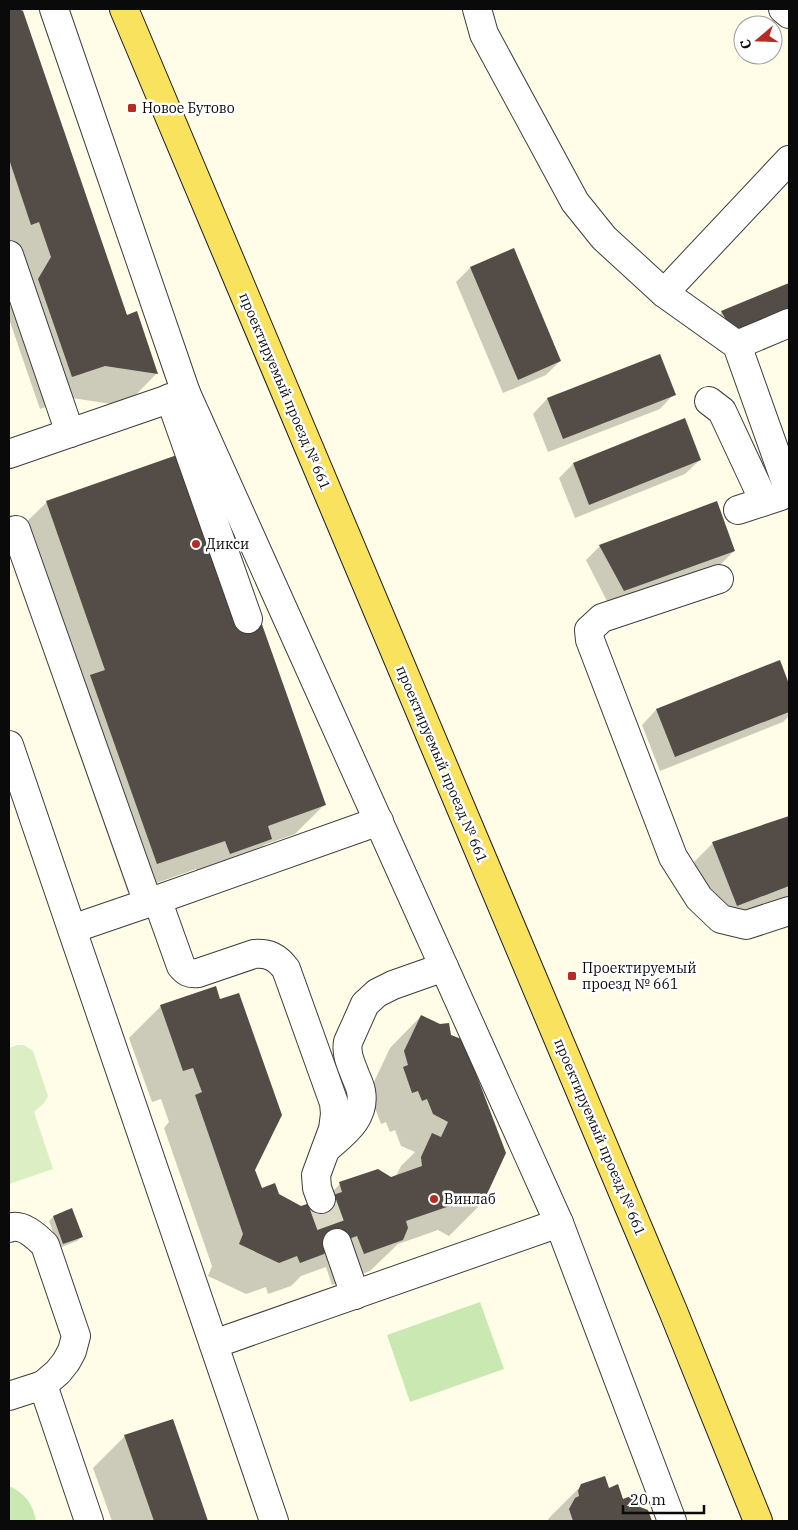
<svg xmlns="http://www.w3.org/2000/svg" width="798" height="1530" font-family="'IBM Plex Serif',serif">
	<rect width="100%" height="100%" fill="#fffde7"/>
	<!-- green -->
	<g fill="#c9e8b2">
		<path d="M480,1302L504,1369L410,1402L387,1335Z"/>
		<path d="M9,1486C25,1493 33,1504 36,1521H9Z"/>
	</g>
	<!-- pitch -->
	<path fill="#dcefc4" d="M17,1045H24L33,1051L48,1096L44,1103L34,1112L53,1169L9,1184V1048Z"/>
	<!-- shadow -->
	<g fill="#0003">
		<path d="M9,9H16L22,12L126,316L157,373L125,406L72,398L40,409L9,319V309L19,290L9,261Z"/>
		<path d="M470,268L560,361L546,375L503,393L456,282Z"/>
		<path d="M789,284V317L712,322L722,312Z"/>
		<path d="M674,394L660,409L548,452L533,414L547,399Z"/>
		<path d="M700,460L685,474L575,518L559,478L573,464Z"/>
		<path d="M47,502L324,805L295,834L264,845L242,868L200,882L196,869L128,893L62,705L74,693L17,531Z"/>
		<path d="M600,546L734,551L719,566L609,605L586,560Z"/>
		<path d="M779,662L789,687V716L783,722L660,771L642,725L656,710Z"/>
		<path d="M789,817V896L718,924L694,862L713,843Z"/>
		<path d="M161,1006L254,1170L261,1189L278,1195L301,1208L324,1200L340,1184L391,1178L396,1176L401,1166L415,1152L401,1146L395,1130L390,1132L386,1122L381,1124L372,1100L376,1095L373,1084L390,1048L421,1016L450,1036L478,1069L475,1072L481,1204L449,1236L438,1230L398,1244L370,1271L332,1285L326,1267L301,1276L291,1286L268,1294L266,1287L246,1294L208,1276L212,1266L164,1128L169,1122L161,1099L152,1102L129,1038Z"/>
		<path d="M53,1217L82,1236L77,1241L59,1248L49,1221Z"/>
		<path d="M172,1420L206,1521H112L93,1468L125,1436Z"/>
		<path d="M582,1485L608,1489L622,1500L647,1511L651,1521H547L549,1518Z"/>
	</g>
	<!-- building -->
	<g fill="#534c47">
		<path d="M9,9H19L23,11L127,315L137,311L158,374L105,366L72,377L38,279L51,257L39,222L31,225L9,159Z"/>
		<path d="M514,248L561,361L518,380L470,267Z"/>
		<path d="M789,283V311L733,332L721,311Z"/>
		<path d="M660,354L676,395L563,439L547,398Z"/>
		<path d="M685,418L701,460L589,505L573,463Z"/>
		<path d="M177,455L259,616L326,805L268,826L272,839L230,854L225,841L157,864L90,675L105,670L46,501Z"/>
		<path d="M717,501L735,551L624,591L599,545Z"/>
		<path d="M780,660L789,684V712L675,757L656,709Z"/>
		<path d="M789,816V886L737,906L712,842Z"/>
		<path d="M216,986L220,999L239,993L282,1115L255,1170L262,1188L275,1183L279,1194L301,1206L342,1192L339,1182L378,1169L391,1177L422,1166L421,1157L432,1133L441,1137L448,1122L433,1114L427,1099L422,1101L418,1091L412,1093L403,1067L408,1065L404,1051L421,1015L440,1024L449,1023L451,1035L469,1042L479,1069L475,1071L506,1153L482,1205L470,1199L406,1221L408,1228L403,1240L364,1254L357,1236L329,1246L324,1254L300,1263L297,1256L279,1263L239,1244L243,1234L195,1095L202,1092L193,1068L183,1071L160,1005Z"/>
		<path d="M72,1208L83,1237L63,1244L53,1216Z"/>
		<path d="M173,1419L208,1521H154L124,1435Z"/>
		<path d="M605,1476L609,1488L618,1484L623,1499L636,1494L640,1507L648,1510L652,1521H573L569,1509L575,1498L579,1496L578,1491L581,1484Z"/>
	</g>
	<g fill="none" stroke-linecap="round" stroke-linejoin="round">
		<!-- minor-tunnel -->
		<path stroke="#dad9c6" stroke-width="28" stroke-dasharray="28 14" stroke-linecap="butt" d="M321,1199L337,1243"/>
		<defs>
			<g id="minor">
				<path d="M477,9L484,34L575,202L604,238L664,293L737,345L789,491"/>
				<path d="M783,9L789,14"/>
				<path d="M9,255L70,433"/>
				<path d="M664,293L789,160"/>
				<path d="M737,345L789,323"/>
				<path d="M186,393L559,1223L214,1344"/>
				<path d="M170,398L248,619"/>
				<path d="M709,401L722,411L764,501"/>
				<path d="M9,454L186,393L54,9"/>
				<path d="M738,510L781,496"/>
				<path d="M16,530L148,903L379,821"/>
				<path d="M719,579L602,618L589,630L590,640L673,857L699,898L721,919L746,925L789,911"/>
				<path d="M9,745L274,1521"/>
				<path d="M157,899L181,966C186,972 189,974 198,973L254,954C269,953 277,957 286,969L334,1103L335,1114L333,1129L316,1175L317,1188L321,1199"/>
				<path d="M72,929L148,903"/>
				<path d="M326,1149C344,1133 366,1118 361,1091C360,1085 356,1078 354,1072C350,1062 346,1053 348,1042L365,1004L377,993L393,985L444,967"/>
				<path d="M559,1223L672,1521"/>
				<path d="M9,1228C22,1223 36,1236 45,1245L76,1336L72,1351L66,1362L58,1372L43,1385"/>
				<path d="M337,1243L355,1295"/>
				<path d="M9,1396L43,1385L89,1521"/>
			</g>
			<path id="major" d="M124,9L673,1311L758,1521"/>
		</defs>
		<!-- minor casing -->
		<use href="#minor" stroke="#3d3d3d" stroke-width="30"/>
		<!-- major casing -->
		<use href="#major" stroke="#1b1b1b" stroke-width="30"/>
		<!-- minor -->
		<use href="#minor" stroke="#fff" stroke-width="28"/>
		<!-- major -->
		<use href="#major" stroke="#f8e25e" stroke-width="28"/>
	</g>
	<!-- markers -->
	<g fill="#b82b24" stroke="#fff" stroke-width="2">
		<rect x="127" y="103" width="10" height="10" rx="2.5"/>
		<circle cx="196" cy="544" r="5"/>
		<rect x="567" y="971" width="10" height="10" rx="2.5"/>
		<circle cx="434" cy="1199" r="5"/>
	</g>
	<g text-anchor="middle" stroke-width="5" stroke-linejoin="round" paint-order="stroke">
		<!-- poi labels -->
		<g font-size="14" fill="#0a0a0a" stroke="#fff" text-anchor="start">
			<text x="142" y="113">Новое Бутово</text>
			<text x="206" y="549">Дикси</text>
			<text x="582" y="973">Проектируемый<tspan x="582" dy="16">проезд № 661</tspan></text>
			<text x="444" y="1204">Винлаб</text>
		</g>
		<!-- street labels -->
		<g font-size="14" fill="#0a0a0a" stroke="#fff">
			<text transform="translate(285 391) rotate(67)" y="5">проектируемый проезд № 661</text>
			<text transform="translate(442 764) rotate(67)" y="5">проектируемый проезд № 661</text>
			<text transform="translate(600 1137) rotate(67)" y="5">проектируемый проезд № 661</text>
		</g>
	</g>
	<!-- border -->
	<rect width="798" height="1530" fill="none" stroke="#0a0a0a" stroke-width="20"/>
	<!-- north arrow -->
	<g transform="translate(758 40) rotate(251)"><circle r="24" fill="#ffffff" stroke="#9d9d9d"/>
	<path d="M0-4L9 19L0 12L-9 19Z" fill="#b82b24"/>
	<text y="-8" font-size="14" font-weight="bold" text-anchor="middle" fill="#0a0a0a">С</text>
	</g>
	<!-- scale -->
	<path d="M623 1505v8h81v-8" fill="none" stroke="#0a0a0a" stroke-width="2.5"/>
	<text x="630" y="1505" font-size="15" fill="#0a0a0a" stroke="#ffffff" stroke-width="4" paint-order="stroke">20 m</text>
</svg>
